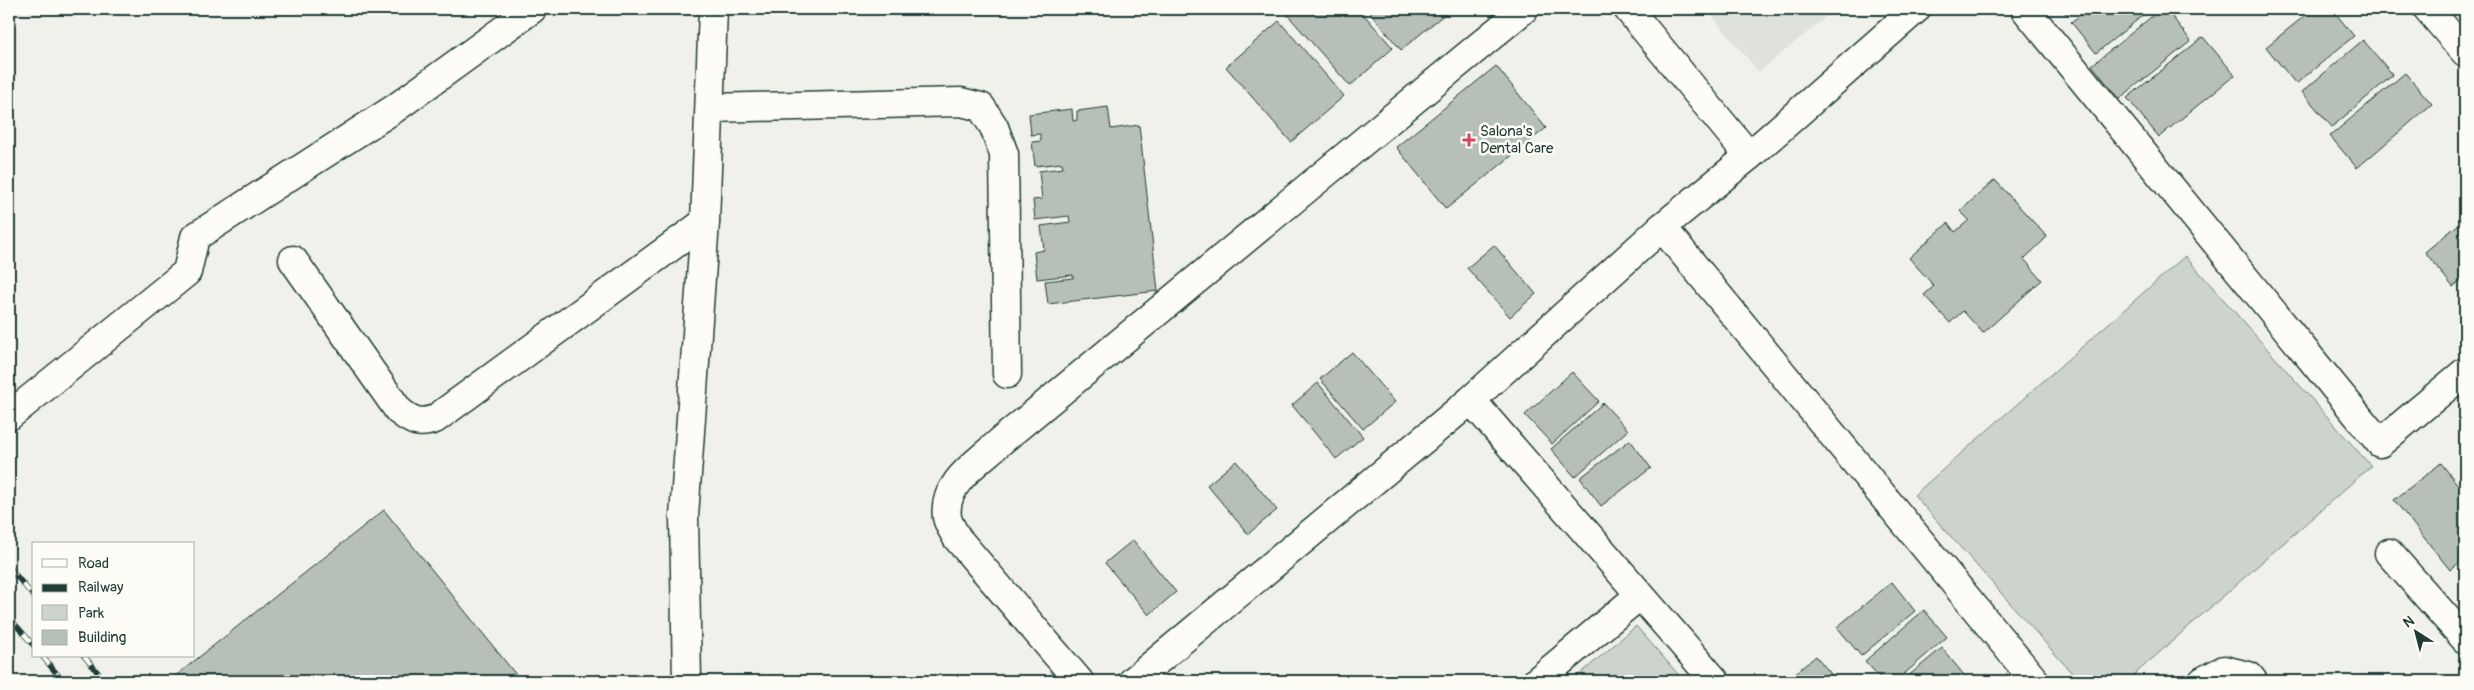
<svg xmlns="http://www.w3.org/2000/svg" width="2474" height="690" font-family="Pangolin,sans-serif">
	<rect width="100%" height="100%" fill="#f0f1eb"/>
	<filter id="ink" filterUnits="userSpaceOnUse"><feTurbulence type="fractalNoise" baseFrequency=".02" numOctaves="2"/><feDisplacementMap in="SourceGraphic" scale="10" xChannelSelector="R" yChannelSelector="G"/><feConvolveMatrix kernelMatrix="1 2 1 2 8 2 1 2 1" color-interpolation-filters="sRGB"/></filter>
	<g filter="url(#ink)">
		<!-- built -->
		<path fill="#dfe2dc" d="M1706,9H1836L1759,72Z"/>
		<!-- green -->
		<g fill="#cdd3cd" stroke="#768880">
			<path d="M2185,256L2371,466L2127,681H2079L1914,495Z"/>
			<path d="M1636,626L1684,681H1572Z"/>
		</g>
		<!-- building -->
		<g fill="#b6bfb8" stroke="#1f3d34">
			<path d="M1289,9H1359L1393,48L1350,86L1285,12Z"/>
			<path d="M1367,9H1443L1446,13L1401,50Z"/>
			<path d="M2061,9H2074L2067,15Z"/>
			<path d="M2088,9H2151L2096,53L2071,22Z"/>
			<path d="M2161,9H2166L2191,41L2119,99L2092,65Z"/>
			<path d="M2313,9H2332L2354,36L2296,84L2266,47Z"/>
			<path d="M1279,21L1344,96L1291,142L1226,67Z"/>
			<path d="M2203,37L2235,75L2159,137L2127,98Z"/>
			<path d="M2363,40L2393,75L2332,127L2302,92Z"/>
			<path d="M1496,66L1546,128L1446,209L1396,147Z"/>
			<path d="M2405,73L2432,104L2357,168L2330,136Z"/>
			<path d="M1108,107L1111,129L1139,125L1158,291L1048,304L1045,281L1073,278V275L1037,279L1034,252L1044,250L1041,226L1070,222L1069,216L1035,220L1033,200L1042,199L1039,171L1063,168L1062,163L1035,166L1032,142L1041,141L1040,134L1031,135L1029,114L1072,109L1073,121L1077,120V111Z"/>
			<path d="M1995,180L2047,237L2024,259L2042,280L1983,333L1963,311L1950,323L1924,295L1934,286L1909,258L1948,223L1955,232L1969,220L1960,211Z"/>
			<path d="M2465,219V277L2453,287L2425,252Z"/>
			<path d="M1494,245L1536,294L1510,317L1467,268Z"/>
			<path d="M1352,352L1395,402L1363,429L1320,379Z"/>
			<path d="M1572,372L1599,401L1552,444L1525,415Z"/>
			<path d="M1318,383L1363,437L1336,459L1292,405Z"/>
			<path d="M1603,403L1628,430L1575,477L1551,449Z"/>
			<path d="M1630,440L1651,468L1601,506L1580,478Z"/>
			<path d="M1236,461L1277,510L1248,534L1207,485Z"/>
			<path d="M2441,463L2465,494V558L2450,570L2394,500Z"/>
			<path d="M384,510L521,681H169Z"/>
			<path d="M1133,540L1176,592L1149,615L1105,563Z"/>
			<path d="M1892,582L1915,611L1861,656L1837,627Z"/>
			<path d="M1924,610L1947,637L1896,681H1883L1865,661Z"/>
			<path d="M1942,648L1968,680L1902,681Z"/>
			<path d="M1816,656L1837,681H1786Z"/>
		</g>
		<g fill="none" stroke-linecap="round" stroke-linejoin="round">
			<defs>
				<g id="minor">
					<path d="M1628,9L1749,156"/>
					<path d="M2025,9L2380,443L2465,372"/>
					<path d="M2428,9L2465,52"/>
					<path d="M710,108L961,102L981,107L994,127L1004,154L1007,374"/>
					<path d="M1662,227L2035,681"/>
					<path d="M293,260L399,411C412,421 419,425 435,419L705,222"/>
					<path d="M1471,400L1715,681"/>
					<path d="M9,416L187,272L195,237L394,109L532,9"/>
					<path d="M2389,553L2465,639"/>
					<path d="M687,681L684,516L705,222L713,9"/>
					<path d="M1079,681L957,538C954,532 948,524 947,517C942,483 980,461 1001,441L1524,9"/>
					<path d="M1133,681L1471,400L1662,227L1749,156L1916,9"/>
					<path d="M1537,681L1640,595"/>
					<path d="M2203,681L2224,670L2249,676L2253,681"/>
				</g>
			</defs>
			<!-- minor casing -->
			<use href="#minor" stroke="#1f3d34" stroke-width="31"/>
			<!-- minor -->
			<use href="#minor" stroke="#fdfcf7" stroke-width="28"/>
			<defs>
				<g id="rail">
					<path d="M9,567L34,597"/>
					<path d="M9,617L34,646"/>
					<path d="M42,656L63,681"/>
					<path d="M84,656L105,681"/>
				</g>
			</defs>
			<!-- rail casing -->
			<use href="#rail" stroke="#1f3d34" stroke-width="5.5"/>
			<!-- rail -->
			<use href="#rail" stroke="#fdfcf7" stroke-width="4" stroke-dasharray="11" stroke-linecap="butt"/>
		</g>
	</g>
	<!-- markers -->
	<path fill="#d1495b" stroke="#fdfcf7" stroke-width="2" d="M1466.5 132.5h5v5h5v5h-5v5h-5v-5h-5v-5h5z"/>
	<g text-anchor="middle" stroke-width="5" stroke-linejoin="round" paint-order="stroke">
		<!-- poi labels -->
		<g font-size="15" fill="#1f3d34" stroke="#fdfcf7" text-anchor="start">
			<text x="1480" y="136">Salona's<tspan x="1480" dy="17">Dental Care</tspan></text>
		</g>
	</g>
	<!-- margin -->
	<rect width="2474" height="690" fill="none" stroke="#fdfcf7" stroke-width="30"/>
	<rect x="15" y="15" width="2444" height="660" fill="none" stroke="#1f3d34" stroke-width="2" filter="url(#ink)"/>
	<!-- legend -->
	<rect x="32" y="542" width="162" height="115" fill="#fdfcf7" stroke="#a4b0a9"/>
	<rect x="42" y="559" width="25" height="8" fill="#fdfcf7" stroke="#a4b0a9"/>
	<text x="78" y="568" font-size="15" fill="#1f3d34">Road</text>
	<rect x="42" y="584" width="25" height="8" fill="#1f3d34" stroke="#a4b0a9"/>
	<text x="78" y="592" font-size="15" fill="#1f3d34">Railway</text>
	<rect x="42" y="605" width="25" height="15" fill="#cdd3cd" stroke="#a4b0a9"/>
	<text x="78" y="618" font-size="15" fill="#1f3d34">Park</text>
	<rect x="42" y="630" width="25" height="15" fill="#b6bfb8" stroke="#a4b0a9"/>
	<text x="78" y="642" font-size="15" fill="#1f3d34">Building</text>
	<!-- north arrow -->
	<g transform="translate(2416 632) rotate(324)" stroke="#fdfcf7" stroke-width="4" paint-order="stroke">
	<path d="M0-4L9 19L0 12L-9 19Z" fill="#1f3d34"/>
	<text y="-8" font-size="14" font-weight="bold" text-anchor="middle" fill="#1f3d34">N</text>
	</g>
</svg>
